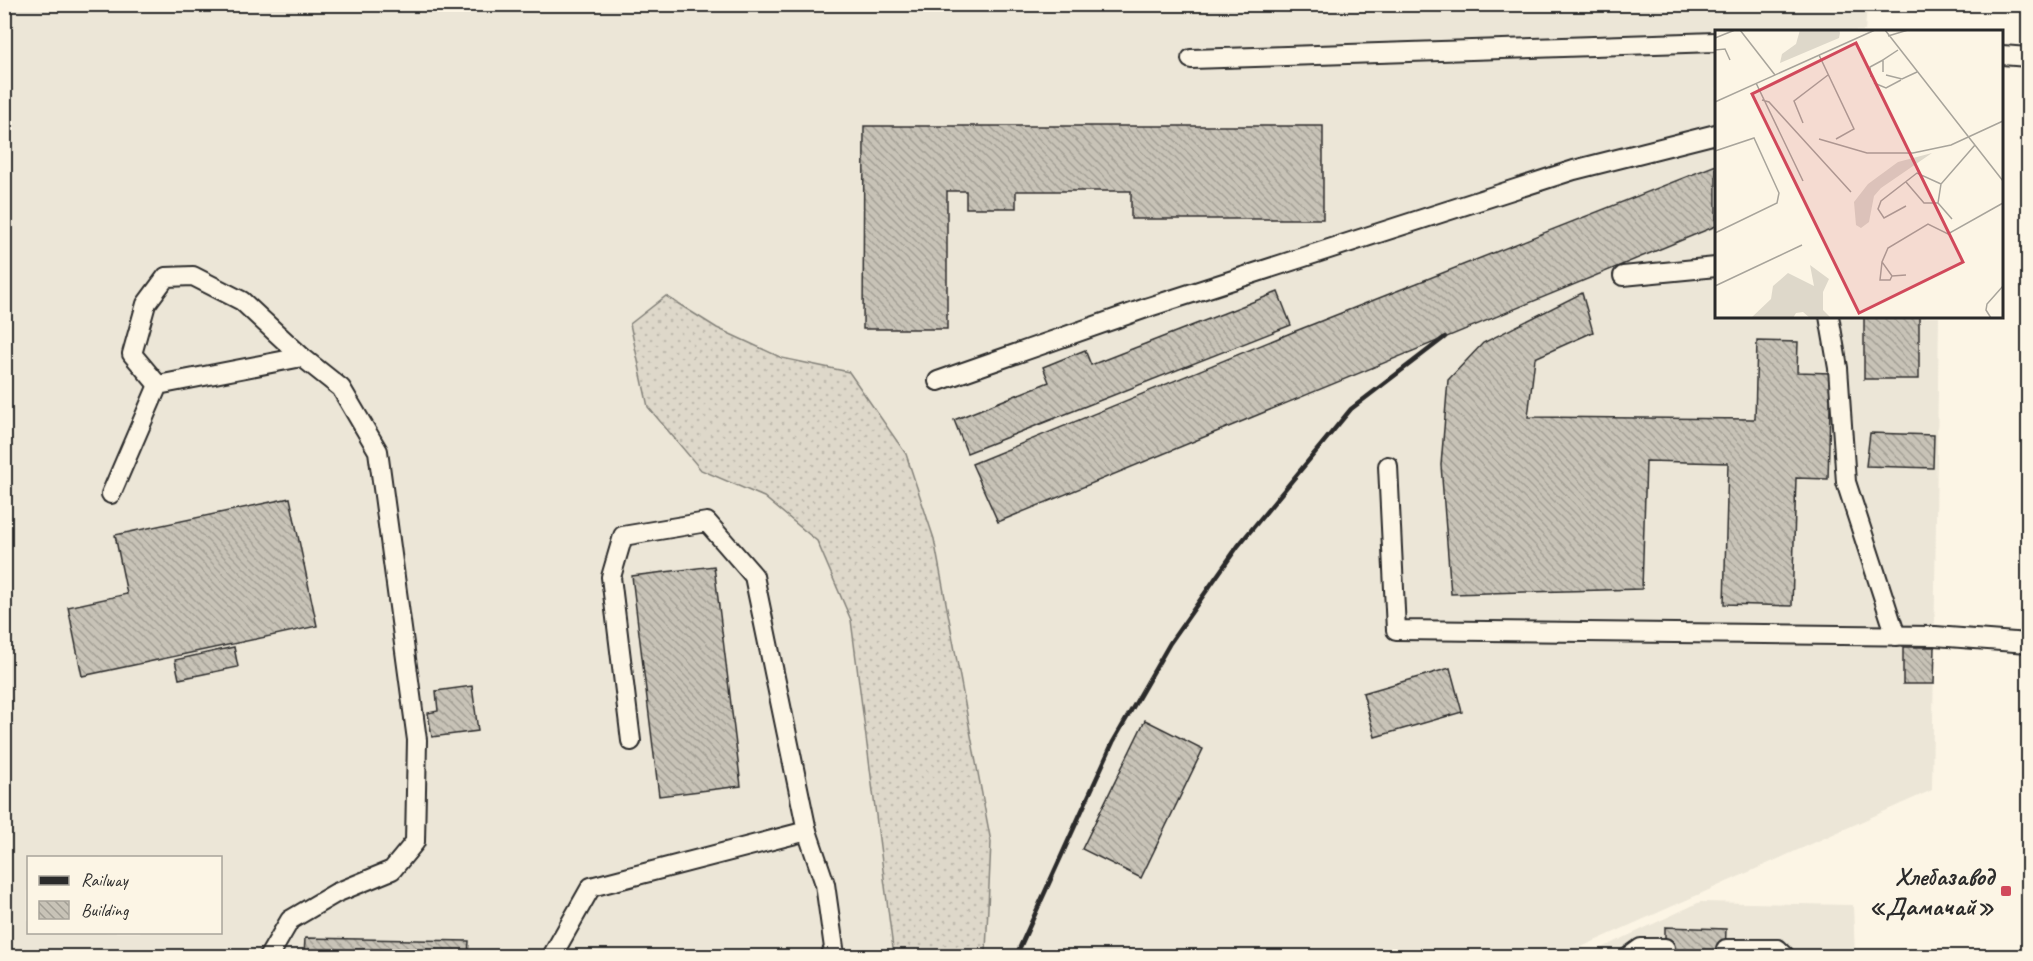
<svg xmlns="http://www.w3.org/2000/svg" width="2033" height="961" font-family="Caveat,sans-serif">
	<defs>
		<pattern id="grass-dots" width="8" height="8" patternUnits="userSpaceOnUse" patternTransform="scale(1.5)"><rect width="8" height="8" fill="#ded8ca"/><path d="M2 2h.1M6 6h.1" fill="none" stroke="#bfbaae" stroke-width="1.8" stroke-linecap="round"/></pattern>
		<pattern id="building-back-hatch" width="6" height="6" patternUnits="userSpaceOnUse" patternTransform="scale(1.5)"><rect width="6" height="6" fill="#c8c3b7"/><path d="M-1 5l2 2M0 0l6 6M5-1l2 2" fill="none" stroke="#a39f95"/></pattern>
	</defs>
	<rect width="100%" height="100%" fill="#fcf5e5"/>
	<filter id="ink" filterUnits="userSpaceOnUse"><feTurbulence type="fractalNoise" baseFrequency=".0167" numOctaves="2"/><feDisplacementMap in="SourceGraphic" scale="12" xChannelSelector="R" yChannelSelector="G"/><feConvolveMatrix kernelMatrix="1 2 1 2 8 2 1 2 1" color-interpolation-filters="sRGB"/></filter>
	<g filter="url(#ink)">
		<!-- built -->
		<g fill="#ece6d7" fill-rule="evenodd">
			<path d="M5,5H1867L1865,31L1716,32V316L1939,317L1932,790L1561,956H5ZM28,858H220V932H28Z"/>
			<path d="M1700,902L1853,905L1855,956H1585Z"/>
		</g>
		<!-- grass -->
		<path fill="url(#grass-dots)" stroke="#84827a" stroke-width="1.5" d="M666,296L717,328L782,358L849,372L906,454L934,539L991,842L986,951L984,956H894L851,620L817,541L764,497L701,470L648,407L630,324Z"/>
		<!-- building -->
		<g fill="url(#building-back-hatch)" stroke="#2b2b2b" stroke-width="1.5">
			<path d="M864,126H1323V219H1131V191H1016V208H966V191H947V329H863Z"/>
			<path d="M1716,165V226L998,522L972,464L1293,332Z"/>
			<path d="M1278,292L1291,325L967,453L954,420L1049,382L1043,367L1085,350L1091,365Z"/>
			<path d="M1582,293L1593,332L1535,358L1528,417L1755,419L1757,341L1798,342L1797,372L1831,373L1828,479L1796,478L1792,606L1724,604L1728,463L1646,461L1642,589L1451,594L1441,465L1448,380L1483,343Z"/>
			<rect x="1864" y="316" width="55" height="63"/>
			<path d="M1870,433L1934,435L1933,468L1866,466Z"/>
			<path d="M290,498L317,626L82,676L68,607L127,594L115,535Z"/>
			<path d="M714,566L741,786L659,796L632,576Z"/>
			<path d="M234,647L238,667L179,679L175,660Z"/>
			<path d="M1903,647H1935L1934,684H1903Z"/>
			<path d="M1450,668L1462,712L1375,737L1363,693Z"/>
			<path d="M472,686L478,731L432,737L428,713L438,711L436,691Z"/>
			<path d="M1145,720L1203,749L1141,878L1082,849Z"/>
			<path d="M1665,927L1726,929L1725,956H1665Z"/>
			<path d="M305,938L469,941L468,956H304Z"/>
		</g>
		<g fill="none" stroke-linecap="round" stroke-linejoin="round">
			<defs>
				<g id="lane">
					<path d="M2002,55L2028,57"/>
					<path d="M1191,59L1716,42"/>
					<path d="M1623,276L1716,267"/>
					<path d="M1829,316L1838,368L1846,482L1896,636"/>
					<path d="M938,381L1149,307L1574,170L1716,134"/>
					<path d="M158,385L132,354L146,304L166,277L193,276L242,301L302,357"/>
					<path d="M1388,466L1396,630L1935,636L2028,643"/>
					<path d="M111,494L158,385L302,357L341,388L378,451L417,740L415,842L392,870L336,893L290,920L269,956"/>
					<path d="M631,741L611,577L623,536L707,522L754,576L807,831L825,884L834,948L830,956"/>
					<path d="M1726,949H1778L1785,956"/>
					<path d="M552,956L591,887L807,831"/>
					<path d="M1630,956L1641,948H1665"/>
				</g>
			</defs>
			<!-- lane casing -->
			<use href="#lane" stroke="#2b2b2b" stroke-width="22"/>
			<!-- lane -->
			<use href="#lane" stroke="#fcf5e5" stroke-width="18"/>
			<!-- rail -->
			<path stroke="#2b2b2b" stroke-width="4.5" d="M1016,956L1113,742L1170,643L1238,546L1351,409L1445,337"/>
		</g>
	</g>
	<!-- markers -->
	<rect fill="#d1495b" stroke="#fcf5e5" stroke-width="2" x="2000" y="885" width="12" height="12" rx="3"/>
	<g text-anchor="middle" stroke-width="6" stroke-linejoin="round" paint-order="stroke">
		<!-- poi labels -->
		<g font-size="26" font-weight="bold" fill="#2b2b2b" stroke="#fcf5e5" text-anchor="end">
			<text x="1994" y="885">Хлебазавод<tspan x="1994" dy="30">«Дамачай»</tspan></text>
		</g>
	</g>
	<!-- overview -->
	<g transform="translate(1715 30)">
		<rect width="288" height="288" fill="#fcf5e5"/>
		<path d="M217,123L166,158L159,166L154,192L146,198L141,195L139,172L153,154L183,132ZM95,235L114,249L108,262V280L116,288H95L88,282L81,283L78,288H36L56,269L58,256L73,243L99,256Z" fill="#ded8ca"/>
		<path d="M85,0H124L125,3L124,8L65,33L67,24L81,14Z" fill="#ded8ca"/>
		<path fill="none" stroke="#a8a49b" stroke-width="1.5" d="M25,0L60,45M170,0L288,151M173,6L193,0M0,8L20,0M0,20L10,19L15,30M104,25L139,99L121,109M168,42V30L183,20M171,45L187,49L202,42M156,47L155,37L168,30M41,53L88,151M159,53L171,58L186,50M47,70L54,72L136,162M0,72L160,0M88,93L79,71L113,45M104,109L152,123H198L236,115L288,91M0,121L39,108L64,163L62,173L0,203M191,152L209,173H223M191,176L169,188L163,179L166,171L202,143L226,154M237,189L223,173L226,154L260,115M167,232L165,250H175L177,246M191,245L177,246L167,232L173,218L213,194L233,204L288,173M0,256L87,215M276,288L271,280L272,274L288,256"/>
		<path fill="#d1495b" fill-opacity="0.15" stroke="#d1495b" stroke-width="3" d="M141,13L248,232L144,283L37,64Z"/>
		<rect width="288" height="288" fill="none" stroke="#2b2b2b" stroke-width="3"/>
	</g>
	<!-- margin -->
	<rect width="2033" height="961" fill="none" stroke="#fcf5e5" stroke-width="24"/>
	<rect x="12" y="12" width="2009" height="937" fill="none" stroke="#2b2b2b" stroke-width="2" filter="url(#ink)"/>
	<!-- legend -->
	<rect x="27" y="856" width="195" height="78" fill="#fcf5e5" stroke="#a8a49b" stroke-width="1.5"/>
	<rect x="39" y="876" width="30" height="9" fill="#2b2b2b" stroke="#a8a49b" stroke-width="1.5"/>
	<text x="81" y="886" font-size="18" fill="#2b2b2b">Railway</text>
	<rect x="39" y="901" width="30" height="18" fill="url(#building-back-hatch)" stroke="#a8a49b" stroke-width="1.5"/>
	<text x="81" y="916" font-size="18" fill="#2b2b2b">Building</text>
</svg>
